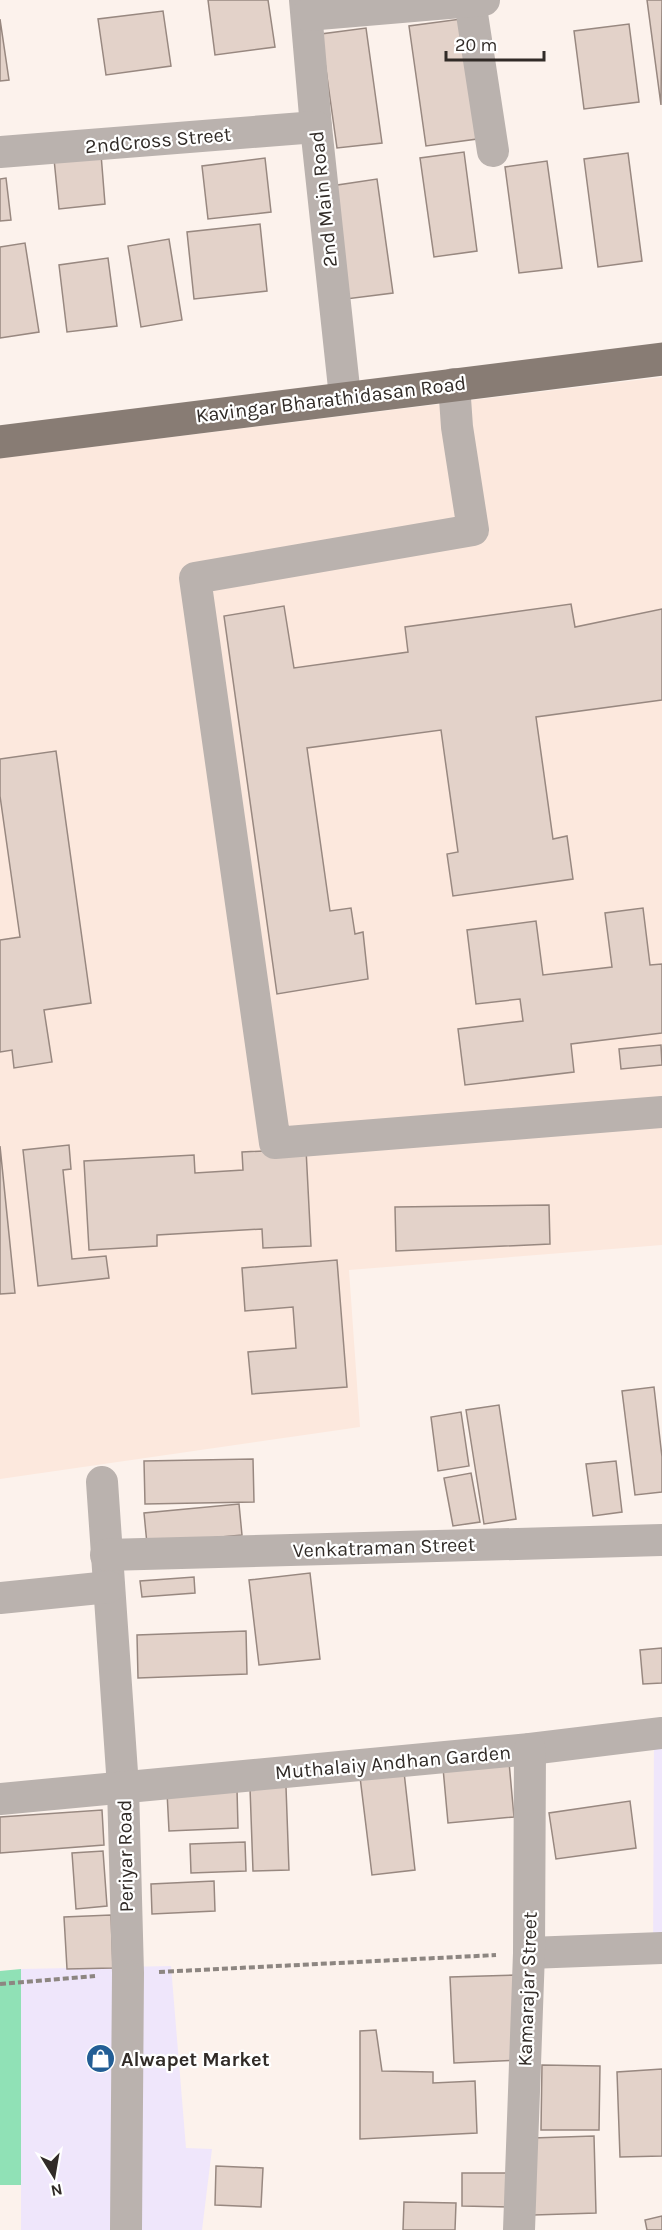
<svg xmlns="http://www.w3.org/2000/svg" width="662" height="2230" font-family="Karla,sans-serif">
	<rect width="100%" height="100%" fill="#fcf2ec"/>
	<!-- commercial -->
	<g fill="#efe6fb">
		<path d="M654,1738H662V1959H653Z"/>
		<path d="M171,1966L186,2148L212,2149L202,2230H21V1969Z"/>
	</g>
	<!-- built -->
	<path fill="#fce8dd" d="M662,377V1245L349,1270L360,1427L0,1479V458Z"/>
	<!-- grass -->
	<path fill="#90e1b6" d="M21,1969V2185H0V1971Z"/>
	<!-- building -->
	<g fill="#e3d2c9" stroke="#988880" stroke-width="1.5">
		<path d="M208,0H268L275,47L215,55Z"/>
		<path d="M647,0H662L661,105Z"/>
		<path d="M163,11L171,66L106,75L98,19Z"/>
		<path d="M0,19L9,80L0,81Z"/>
		<path d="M461,19L477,139L426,146L409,26Z"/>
		<path d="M629,24L639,102L584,109L574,31Z"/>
		<path d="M366,28L382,143L337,148L321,34Z"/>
		<path d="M464,152L477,251L434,257L420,158Z"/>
		<path d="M628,153L642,261L598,267L584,159Z"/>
		<path d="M101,154L105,204L59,209L54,159Z"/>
		<path d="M265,158L271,212L208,219L202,166Z"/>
		<path d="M547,161L562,268L519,273L505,167Z"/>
		<path d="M6,178L11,220L0,221V179Z"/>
		<path d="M377,179L393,293L346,299L331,186Z"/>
		<path d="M260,224L267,291L194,299L187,232Z"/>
		<path d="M169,239L182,320L141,327L128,246Z"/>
		<path d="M25,243L39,332L0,338V247Z"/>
		<path d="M108,258L117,326L67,332L59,265Z"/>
		<path d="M571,604L575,627L662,609V700L536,717L553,839L567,836L573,879L453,896L447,854L458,852L441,730L307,748L330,911L351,908L355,934L363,932L368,979L277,994L224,616L284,606L294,668L408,652L405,627Z"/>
		<path d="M56,751L91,1003L44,1010L52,1062L14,1068L12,1050L0,1052V940L20,937L0,796V759Z"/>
		<path d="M643,908L650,965L662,964V1033L571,1044L574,1072L465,1085L458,1029L523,1021L520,999L476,1004L467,930L536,921L543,975L612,967L605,913Z"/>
		<path d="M661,1045L662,1065L621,1069L619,1049Z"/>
		<path d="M69,1145L71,1169L63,1170L72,1259L106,1256L109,1278L38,1286L23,1150Z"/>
		<path d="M0,1146L15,1293L0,1294Z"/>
		<path d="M306,1149L311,1246L263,1248L262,1229L157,1235V1246L89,1250L84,1161L194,1155L195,1173L243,1170L242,1152Z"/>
		<path d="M549,1205L550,1244L396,1251L395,1207Z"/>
		<path d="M337,1260L347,1387L252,1394L248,1352L296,1348L293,1307L245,1311L242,1268Z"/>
		<path d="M654,1387L662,1457V1492L635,1495L622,1391Z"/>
		<path d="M499,1405L516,1519L484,1524L466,1410Z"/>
		<path d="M461,1412L469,1466L438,1471L431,1417Z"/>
		<path d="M253,1459L254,1502L145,1504L144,1461Z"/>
		<path d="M616,1461L622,1512L593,1516L586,1464Z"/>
		<path d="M471,1473L480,1522L453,1526L444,1478Z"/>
		<path d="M239,1504L242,1535L147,1544L144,1513Z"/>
		<path d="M310,1573L320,1659L259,1665L249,1580Z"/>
		<path d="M194,1577L195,1593L142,1597L140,1581Z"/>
		<path d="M246,1631L247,1674L138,1678L137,1635Z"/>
		<path d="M662,1648V1683L643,1684L640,1650Z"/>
		<path d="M509,1762L514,1817L448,1823L443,1768Z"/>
		<path d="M404,1772L415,1870L372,1875L360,1777Z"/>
		<path d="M286,1787L289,1870L253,1871L250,1788Z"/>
		<path d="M237,1789L238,1828L169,1831L167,1792Z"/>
		<path d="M630,1801L636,1848L556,1859L549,1813Z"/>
		<path d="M102,1810L104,1845L0,1853V1817Z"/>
		<path d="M245,1842L246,1871L191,1873L190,1844Z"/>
		<path d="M103,1851L107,1906L76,1909L72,1853Z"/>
		<path d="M214,1881L215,1911L152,1914L151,1884Z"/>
		<path d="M111,1915L113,1968L67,1969L64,1917Z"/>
		<path d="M516,1975L519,2060L454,2063L450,1977Z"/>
		<path d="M376,2030L382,2071L433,2072V2083L475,2081L477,2133L360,2139V2031Z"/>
		<path d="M542,2065L600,2066L599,2130H541Z"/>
		<path d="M662,2069V2156L620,2157L617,2072Z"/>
		<path d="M594,2136L596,2213L534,2215L532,2138Z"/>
		<path d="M216,2166L263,2168L261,2207L215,2205Z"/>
		<path d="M462,2173H515V2207L462,2206Z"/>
		<path d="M404,2202L456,2203L455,2230H403Z"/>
		<path d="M662,2216V2230H647L645,2220Z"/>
	</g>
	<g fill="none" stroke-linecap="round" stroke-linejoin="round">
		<!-- path -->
		<g stroke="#8d8681" stroke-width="4" stroke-dasharray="6 3" stroke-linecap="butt">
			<path d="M159,1972L496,1955"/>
			<path d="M0,1984L95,1976"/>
		</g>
		<!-- minor -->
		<g stroke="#bab2ae" stroke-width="32">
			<path d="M305,0L316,127L345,397"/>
			<path d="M470,1L493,151"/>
			<path d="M307,15L484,0"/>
			<path d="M0,152L316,127"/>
			<path d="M454,384L457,427L473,530L195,578L275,1143L662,1112"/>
			<path d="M102,1482L123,1787L128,1973L126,2230"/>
			<path d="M106,1555L662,1540"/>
			<path d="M0,1598L109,1587"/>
			<path d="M0,1799L530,1749L662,1733"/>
			<path d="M529,1953L662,1948"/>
			<path d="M519,2230L529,1953L530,1749"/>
		</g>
		<!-- major -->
		<path stroke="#887c74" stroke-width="33" d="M0,442L662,359"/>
	</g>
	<!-- icons -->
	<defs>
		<symbol id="shop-disc" viewBox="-11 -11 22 22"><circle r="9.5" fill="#235e95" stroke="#fff"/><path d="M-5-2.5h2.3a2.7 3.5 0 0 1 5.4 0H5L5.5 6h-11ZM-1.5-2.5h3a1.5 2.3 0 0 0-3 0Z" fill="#fff"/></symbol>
	</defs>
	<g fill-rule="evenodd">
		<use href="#shop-disc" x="84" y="2042" width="33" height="33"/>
	</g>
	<g text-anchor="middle" stroke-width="4.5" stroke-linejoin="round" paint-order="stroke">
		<!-- street labels -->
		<g font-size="20" fill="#312b27" stroke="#fff">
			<text transform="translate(158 140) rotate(-5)" y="7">2ndCross Street</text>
			<text transform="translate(323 199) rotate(-96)" y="7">2nd Main Road</text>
			<text transform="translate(331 399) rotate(-7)" y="7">Kavingar Bharathidasan Road</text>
			<text transform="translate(384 1547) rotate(-2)" y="7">Venkatraman Street</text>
			<text transform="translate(393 1762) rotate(-5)" y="7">Muthalaiy Andhan Garden</text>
			<text transform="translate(125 1856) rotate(-91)" y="7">Periyar Road</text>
			<text transform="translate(527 1989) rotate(-88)" y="7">Kamarajar Street</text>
		</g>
		<!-- poi labels -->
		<g font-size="20" font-weight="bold" fill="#312b27" stroke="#fff" text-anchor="start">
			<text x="121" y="2066">Alwapet Market</text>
		</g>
	</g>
	<!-- north arrow -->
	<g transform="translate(54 2176) rotate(169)" stroke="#ffffff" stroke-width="4.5" paint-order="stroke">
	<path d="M0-4.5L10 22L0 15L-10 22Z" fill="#312b27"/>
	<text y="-9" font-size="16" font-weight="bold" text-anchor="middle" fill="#312b27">N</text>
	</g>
	<!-- scale -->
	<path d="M446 51v9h98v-9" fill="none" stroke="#312b27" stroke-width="3"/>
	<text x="455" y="51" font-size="18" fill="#312b27" stroke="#ffffff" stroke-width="4.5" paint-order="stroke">20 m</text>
</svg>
